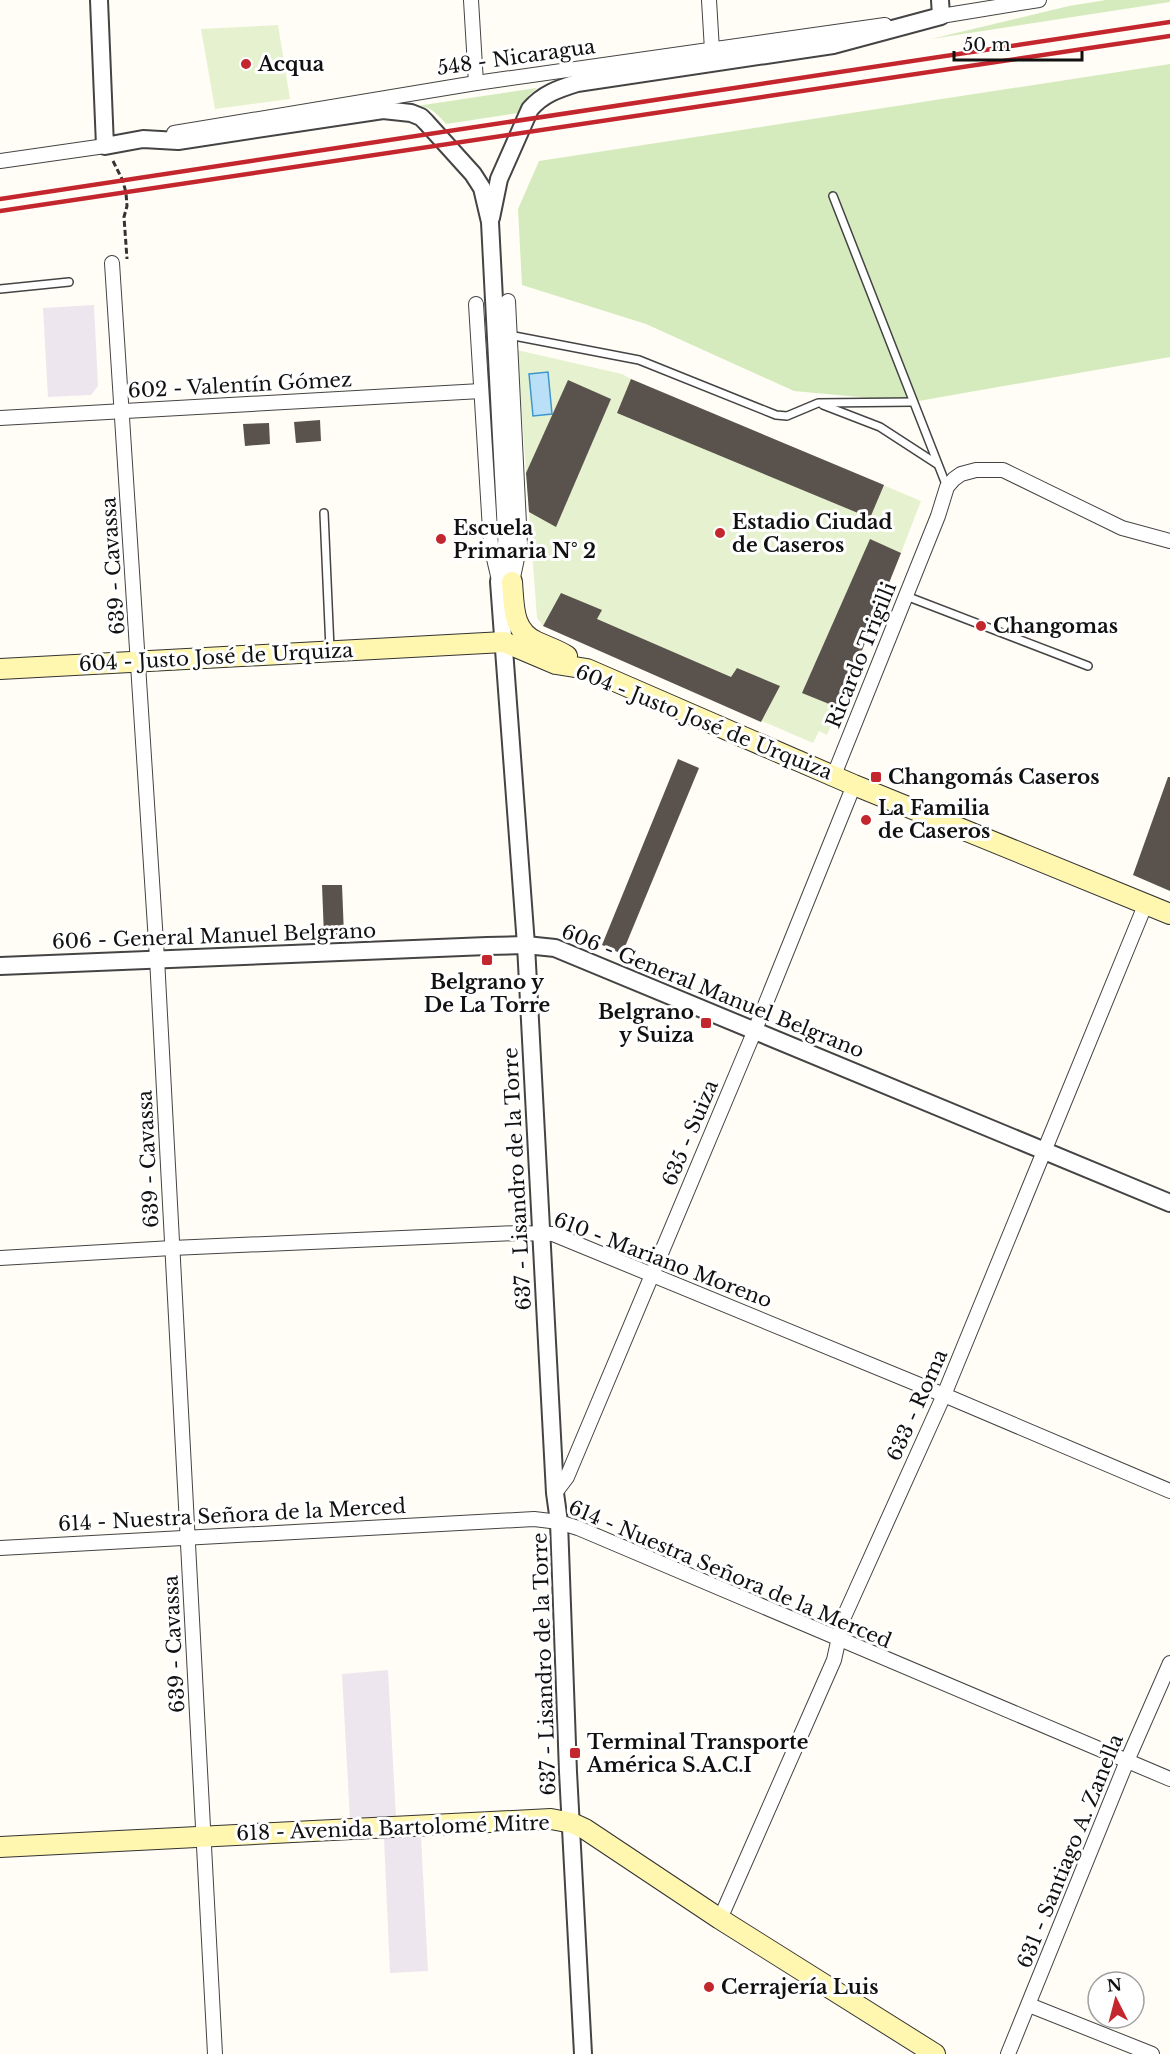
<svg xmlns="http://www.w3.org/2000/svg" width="1170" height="2054" font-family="'Libre Baskerville',serif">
	<rect width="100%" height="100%" fill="#fffdf5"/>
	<!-- industrial -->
	<g fill="#eee6ef">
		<path d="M94,305L98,386L91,395L48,397L43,308Z"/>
		<path d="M388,1670L396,1818L350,1820L342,1674Z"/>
		<path d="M421,1836L428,1971L390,1973L384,1838Z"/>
	</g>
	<!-- green -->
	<g fill="#d5ebbd">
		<path d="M1106,0H1170V2L931,39L1069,6Z"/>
		<path d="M1170,64V357L913,402L794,391L646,324L522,285L518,209L539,161Z"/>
		<path d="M537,88L528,96L518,113L446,124C437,114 431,106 417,106Z"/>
	</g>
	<!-- pitch -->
	<g fill="#e6f2cf">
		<path d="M278,25L290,99L215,109L201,29Z"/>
		<path d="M517,350L622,374L631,379L921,501L901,553L827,735L819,731L813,743L543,626L537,618Z"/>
	</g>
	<!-- water -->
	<path fill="#b9e0f7" stroke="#3f96cf" stroke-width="1.5" d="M548,372L552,414L533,416L529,374Z"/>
	<!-- building -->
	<g fill="#5a524d">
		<path d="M631,379L884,485L870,518L617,413Z"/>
		<path d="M568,380L611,399L556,527L529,512L526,473Z"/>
		<path d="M320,420L321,441L296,443L294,422Z"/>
		<path d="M269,423L270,444L245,446L243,424Z"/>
		<path d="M870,539L901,553L839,708L802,693Z"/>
		<path d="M561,593L602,610L597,619L731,677L737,668L780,686L761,722L543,626Z"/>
		<path d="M678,759L699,768L622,954L602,945Z"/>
		<path d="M1168,777H1170V891L1133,875Z"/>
		<path d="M322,885H342L344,935L324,936Z"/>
	</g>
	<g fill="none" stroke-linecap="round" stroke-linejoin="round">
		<defs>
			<g id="service">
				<path d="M833,196L947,487"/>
				<path d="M0,289L69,282"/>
				<path d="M509,335L639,360L776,415L787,416L818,403L913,402"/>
				<path d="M823,405L880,427L937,464"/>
				<path d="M324,513L330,649"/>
				<path d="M906,596L1088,666"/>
			</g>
			<g id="minor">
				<path d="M471,0L476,83"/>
				<path d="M709,0L712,50"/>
				<path d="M941,16L1039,0"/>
				<path d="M174,133L476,83L885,25"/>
				<path d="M0,161L105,146"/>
				<path d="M112,263L157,958L215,2054"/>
				<path d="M508,301L520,544L512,582"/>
				<path d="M476,304L491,546L499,580"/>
				<path d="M0,418L481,391"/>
				<path d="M834,775L938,516L947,487L954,479L961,474L976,470H1003L1122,528L1170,541"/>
				<path d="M0,1258L172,1248L517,1233L553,1234L944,1395L1170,1491"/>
				<path d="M555,1493L567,1477L755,1030L854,785"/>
				<path d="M0,1548L534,1519L559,1522L578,1528L1170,1779"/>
				<path d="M720,1919L834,1660L843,1619L944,1395L1146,903"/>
				<path d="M1029,2005L1152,2054"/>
				<path d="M1008,2054L1127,1761L1170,1663"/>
			</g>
			<g id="tertiary">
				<path d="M99,0L105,146L143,139L178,141L383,110L411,113L421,117L426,122L473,174L482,188L490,222L507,553"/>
				<path d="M491,218L499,179L530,109C543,94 558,89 577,83L833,45L941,16L940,0"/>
				<path d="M506,544L499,582L526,945L555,1493L559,1522L568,1772L583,2054"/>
				<path d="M0,966L487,946L526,945L555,948L1170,1203"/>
			</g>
			<g id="secondary">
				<path d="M512,582C514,606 512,631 537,642C548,647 558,650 567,656"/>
				<path d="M0,669L504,642L556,664L587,669L854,785L1170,914"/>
				<path d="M0,1847L551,1819L572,1823L585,1829L720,1919L935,2054"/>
			</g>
		</defs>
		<!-- service casing -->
		<use href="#service" stroke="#444" stroke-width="10"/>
		<!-- minor casing -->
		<use href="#minor" stroke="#444" stroke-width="16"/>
		<!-- tertiary casing -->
		<use href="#tertiary" stroke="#444" stroke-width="20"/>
		<!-- secondary casing -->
		<use href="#secondary" stroke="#333" stroke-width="22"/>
		<!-- path -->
		<path stroke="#333" stroke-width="3" stroke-dasharray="6 3" stroke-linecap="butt" d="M113,161L123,181L126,193L127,206L124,217L127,259"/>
		<!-- service -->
		<use href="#service" stroke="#fff" stroke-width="7"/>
		<!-- minor -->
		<use href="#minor" stroke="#fff" stroke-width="14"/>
		<!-- tertiary -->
		<use href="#tertiary" stroke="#fff" stroke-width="16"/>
		<!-- secondary -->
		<use href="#secondary" stroke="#fff6b0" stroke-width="20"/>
		<!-- rail -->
		<g stroke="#c4262e" stroke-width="4.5">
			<path d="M0,199L1170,22"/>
			<path d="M0,211L1170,36"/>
		</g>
	</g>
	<!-- markers -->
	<g fill="#c4262e" stroke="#fff" stroke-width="2">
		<circle cx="246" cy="64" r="6"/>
		<circle cx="720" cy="533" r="6"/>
		<circle cx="441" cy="539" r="6"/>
		<circle cx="981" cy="626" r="6"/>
		<rect x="870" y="771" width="12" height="12" rx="3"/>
		<circle cx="866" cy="820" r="6"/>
		<rect x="481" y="954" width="12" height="12" rx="3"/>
		<rect x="700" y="1017" width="12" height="12" rx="3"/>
		<rect x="569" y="1747" width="12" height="12" rx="3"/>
		<circle cx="709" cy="1987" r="6"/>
	</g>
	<g text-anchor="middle" stroke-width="6" stroke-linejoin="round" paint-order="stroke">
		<!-- street labels -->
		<g font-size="20" fill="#111" stroke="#fff">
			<text transform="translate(516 57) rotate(-8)" y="7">548 - Nicaragua</text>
			<text transform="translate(240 385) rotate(-3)" y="7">602 - Valentín Gómez</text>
			<text transform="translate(113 566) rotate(-94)" y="7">639 - Cavassa</text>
			<text transform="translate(861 655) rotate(-68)" y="7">Ricardo Trigilli</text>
			<text transform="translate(216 657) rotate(-3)" y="7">604 - Justo José de Urquiza</text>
			<text transform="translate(704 722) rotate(22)" y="7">604 - Justo José de Urquiza</text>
			<text transform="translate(214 936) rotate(-2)" y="7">606 - General Manuel Belgrano</text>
			<text transform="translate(713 991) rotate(22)" y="7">606 - General Manuel Belgrano</text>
			<text transform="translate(690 1133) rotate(-67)" y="7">635 - Suiza</text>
			<text transform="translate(148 1159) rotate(-93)" y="7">639 - Cavassa</text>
			<text transform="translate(517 1179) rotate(-93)" y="7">637 - Lisandro de la Torre</text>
			<text transform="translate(663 1260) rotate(21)" y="7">610 - Mariano Moreno</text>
			<text transform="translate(917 1405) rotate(-66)" y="7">633 - Roma</text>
			<text transform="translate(232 1515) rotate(-3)" y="7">614 - Nuestra Señora de la Merced</text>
			<text transform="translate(730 1574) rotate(23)" y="7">614 - Nuestra Señora de la Merced</text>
			<text transform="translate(174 1644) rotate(-93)" y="7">639 - Cavassa</text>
			<text transform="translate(544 1664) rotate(-92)" y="7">637 - Lisandro de la Torre</text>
			<text transform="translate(393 1828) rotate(-2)" y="7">618 - Avenida Bartolomé Mitre</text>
			<text transform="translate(1070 1851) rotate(-68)" y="7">631 - Santiago A. Zanella</text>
		</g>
		<!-- poi labels -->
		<g font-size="20" font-weight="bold" fill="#111" stroke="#fff" text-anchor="start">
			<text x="258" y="71">Acqua</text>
			<text x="732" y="529">Estadio Ciudad<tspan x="732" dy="23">de Caseros</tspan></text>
			<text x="453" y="535">Escuela<tspan x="453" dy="23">Primaria N° 2</tspan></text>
			<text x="993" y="633">Changomas</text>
			<text x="888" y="784">Changomás Caseros</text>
			<text x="878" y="815">La Familia<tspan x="878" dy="23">de Caseros</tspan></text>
			<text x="487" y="989" text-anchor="middle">Belgrano y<tspan x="487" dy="23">De La Torre</tspan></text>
			<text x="694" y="1019" text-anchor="end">Belgrano<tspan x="694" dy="23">y Suiza</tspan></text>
			<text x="587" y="1749">Terminal Transporte<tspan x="587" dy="23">América S.A.C.I</tspan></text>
			<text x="721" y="1994">Cerrajería Luis</text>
		</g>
	</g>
	<!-- north arrow -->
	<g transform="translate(1116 2000) rotate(354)"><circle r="28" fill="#ffffff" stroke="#a0a0a0" stroke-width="1.5"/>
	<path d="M0-4.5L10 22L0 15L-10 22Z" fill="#c4262e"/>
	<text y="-9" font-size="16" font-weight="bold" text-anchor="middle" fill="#111111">N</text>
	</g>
	<!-- scale -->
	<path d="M954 51v9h128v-9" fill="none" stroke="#111111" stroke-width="3"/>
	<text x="963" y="51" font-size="18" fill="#111111" stroke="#ffffff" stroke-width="4.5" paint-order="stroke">50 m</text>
</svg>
